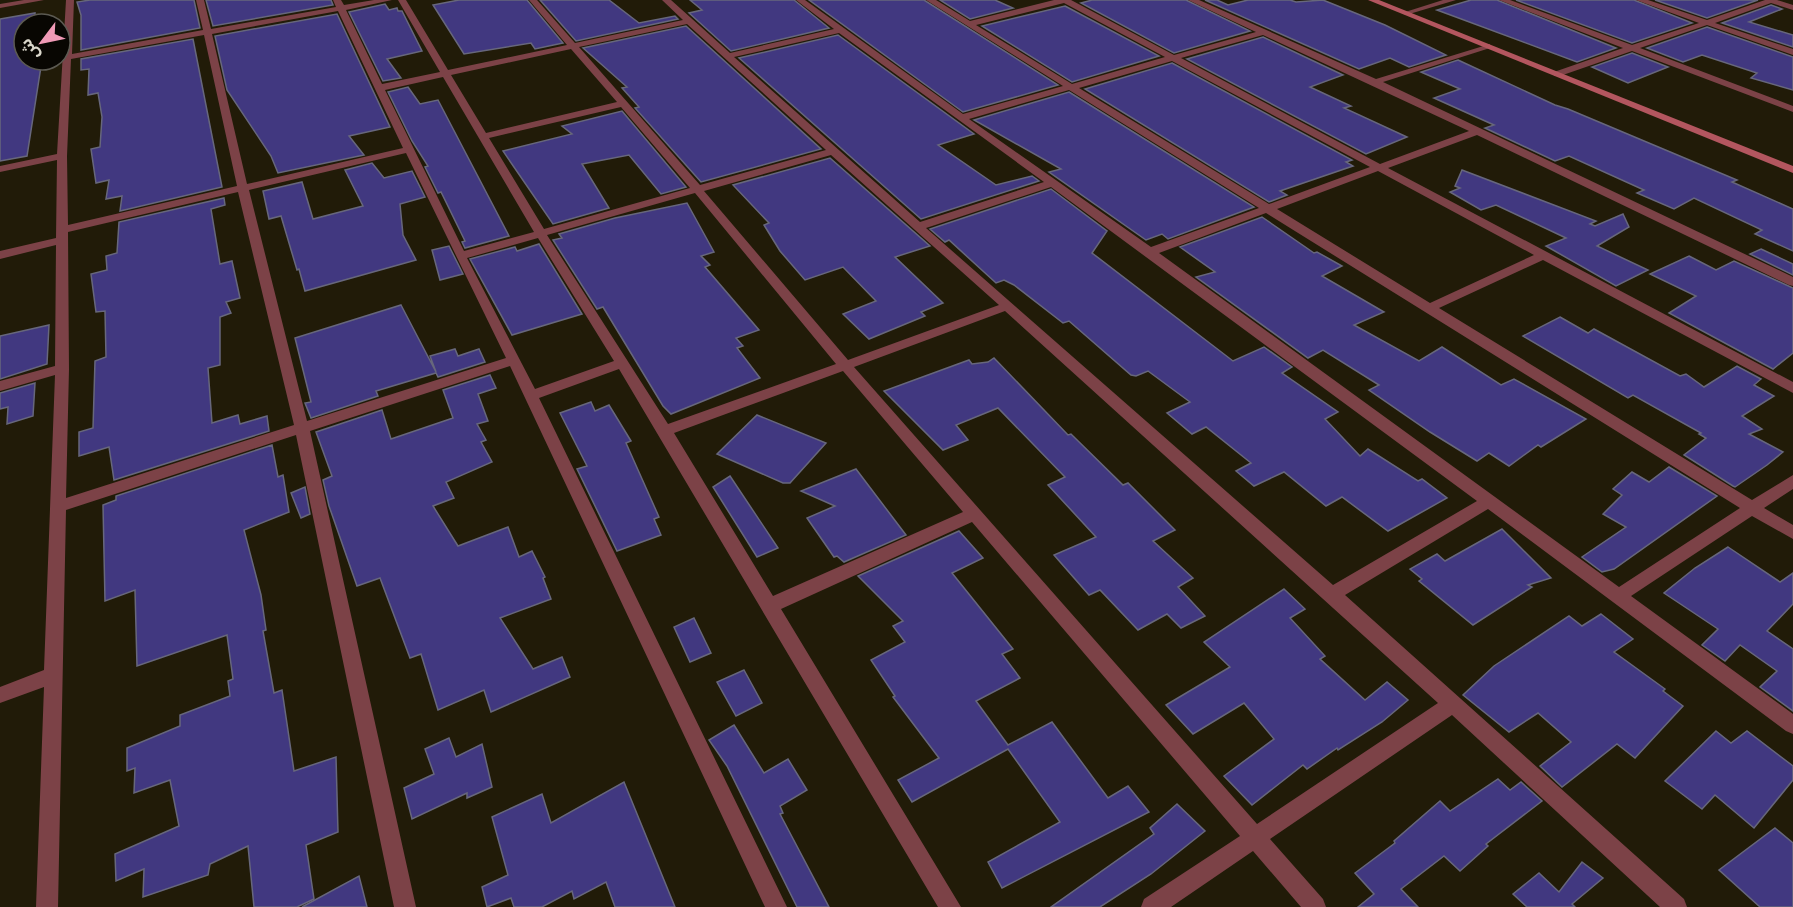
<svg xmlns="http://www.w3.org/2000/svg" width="1793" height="907" font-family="Barlow,'Noto Sans Arabic',sans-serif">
	<rect width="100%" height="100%" fill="#211b08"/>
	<!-- building -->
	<g fill="#413880" stroke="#67677c" stroke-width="1.5">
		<path d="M90,0H194L200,28L81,50V15L77,2Z"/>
		<path d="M206,0H331L333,5L213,26Z"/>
		<path d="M459,0H527L563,43L535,49L531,43L464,54L433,5Z"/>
		<path d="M540,0H609L639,23L675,16L678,19L576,41Z"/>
		<path d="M690,0H794L829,28L731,51L689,13L702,10Z"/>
		<path d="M809,0H924L1058,85L963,112Z"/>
		<path d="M940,0H995L1013,8L970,19Z"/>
		<path d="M1092,0H1186L1250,31L1174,53L1081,3Z"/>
		<path d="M1205,0H1217L1228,5L1248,0H1290L1296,2L1323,0L1385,25L1446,55L1409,67L1390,58L1359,69Z"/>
		<path d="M1471,0H1497L1616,48L1577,62L1437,10Z"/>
		<path d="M1516,0H1634L1692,23L1632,43Z"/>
		<path d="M1655,0H1758L1707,18Z"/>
		<path d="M385,4L389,10L397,8L398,11H402L422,51L387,59L401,78L383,81L349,12Z"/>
		<path d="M1771,5L1782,9L1749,22L1793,35V47L1722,23Z"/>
		<path d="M1065,6L1159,56L1072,82L982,26Z"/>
		<path d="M35,13V24H24V60H42L27,156L0,161V19Z"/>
		<path d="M337,14L390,127L349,136L364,155L278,173L271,156L227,90L215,36Z"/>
		<path d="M686,26L821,149L701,182L635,108L639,107L622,88L627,87L583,48Z"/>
		<path d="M1707,27L1793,57V90L1751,78L1757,73L1702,55L1683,62L1647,48Z"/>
		<path d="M838,35L974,134L938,145L996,185L1032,176L1039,181L921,219L739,58Z"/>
		<path d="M1263,37L1343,75L1310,87L1351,106L1344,108L1407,137L1366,154L1187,59Z"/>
		<path d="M193,39L222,187L120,211L122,196L106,199L109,180L96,183L91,149L100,147L102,117L98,93L88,95L89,69L81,70V59Z"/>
		<path d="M1632,53L1668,67L1628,83L1592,67Z"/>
		<path d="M1458,60L1555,105L1568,109L1737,180L1732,182L1793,209V251L1755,234L1762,230L1694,198L1674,209L1637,193L1644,190L1569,156L1555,161L1485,128L1494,125L1434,98L1460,89L1421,72Z"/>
		<path d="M1172,63L1352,160L1346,162L1353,166L1280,191L1287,195L1269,202L1085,89Z"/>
		<path d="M408,87L420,104L438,100L509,236L465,248L462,242L465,241L441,192L438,193L425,167L428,166L412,141L388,92Z"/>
		<path d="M1069,92L1254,207L1168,239L1162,234L1146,240L1049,172L1061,169L974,120Z"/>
		<path d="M622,111L686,187L661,194L629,155L582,164L609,208L553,224L503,151L572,134L562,126Z"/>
		<path d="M830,158L930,246L895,257L943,303L921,312L925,316L869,339L843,314L876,301L843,267L805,280L780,251L764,225L769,223L733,185Z"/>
		<path d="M372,163L384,178L412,171L425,197L400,204L403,235L416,260L305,291L299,269L297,270L281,216L269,219L263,191L302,182L313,219L363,206L345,170Z"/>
		<path d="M1462,170L1596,221L1590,224L1595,226L1623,214L1629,227L1597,246L1648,270L1616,286L1546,246L1566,238L1496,205L1481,210L1450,192L1460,188L1455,186Z"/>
		<path d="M1051,189L1107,231L1092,253L1233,361L1264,347L1292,367L1282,373L1338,412L1325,419L1360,456L1368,449L1418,481L1422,479L1447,498L1388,531L1342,497L1326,506L1284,472L1254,486L1236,471L1251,463L1206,427L1192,434L1167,413L1190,402L1148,371L1136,376L1131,375L1069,321L1063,323L1014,285L1004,280L996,283L949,240L945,242L930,229Z"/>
		<path d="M224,198L225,205L211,209L220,264L232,261L240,298L226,302L231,313L220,317V365L208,368L212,423L238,415L240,424L267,416L269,431L114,480L109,447L79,456V432L93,428L95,361L106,357L105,311L96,312L91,274L107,270L106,256L117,253L119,222Z"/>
		<path d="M687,203L714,252L701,256L710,265L705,267L759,330L736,338L743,346L737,348L760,378L671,414L663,406L603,307L597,309L553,240L562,238L559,234L615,218Z"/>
		<path d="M1262,217L1314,253L1317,252L1342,266L1322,276L1384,312L1354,325L1419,361L1442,347L1501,385L1514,379L1586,419L1541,447L1538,445L1509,466L1489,453L1477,461L1430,432L1369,390L1379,385L1323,350L1308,358L1196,277L1215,272L1180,247Z"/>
		<path d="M539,244L582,314L512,335L470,259L515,247L517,251Z"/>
		<path d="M449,246L463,274L440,280L432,250Z"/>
		<path d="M1761,249L1793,264V275L1750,254Z"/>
		<path d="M1689,256L1716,270L1734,261L1793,288V353L1773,369L1669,313L1696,296L1650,274Z"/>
		<path d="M401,305L436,372L430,356L455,349L458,356L479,349L485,362L438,377L436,373L376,391L378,396L311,418L305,403L311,402L295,338Z"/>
		<path d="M1560,317L1588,333L1594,329L1680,376L1686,374L1704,387L1737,366L1761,379L1754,385L1774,396L1742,416L1762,429L1749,434L1783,452L1767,465L1735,487L1733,486L1684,455L1706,438L1699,434L1701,433L1633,395L1628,398L1523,336Z"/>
		<path d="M49,325L47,364L0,379V336Z"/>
		<path d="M994,358L1068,435L1071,434L1123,485L1128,483L1175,530L1153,541L1193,578L1178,587L1205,616L1181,628L1167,614L1138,630L1100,590L1089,595L1054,555L1096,537L1048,485L1065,477L998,408L956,425L968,440L943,450L884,391L969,360L972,364L988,362Z"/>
		<path d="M490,375L496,388L478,394L488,421L477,424L486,440L481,442L492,462L446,482L454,498L433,506L458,546L508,527L519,557L532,551L545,577L543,578L551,599L500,618L533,669L562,657L570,677L491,712L484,690L438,710L421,654L410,658L380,578L357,586L329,506L323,480L332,476L316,432L382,410L391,439L453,418L443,390Z"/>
		<path d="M35,383L33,416L7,424L8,407L0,409V393Z"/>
		<path d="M591,402L595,411L609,405L631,441L626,443L659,517L654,519L661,535L617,551L577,469L587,466L560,413Z"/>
		<path d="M757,415L826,443L790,483H783L717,454Z"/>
		<path d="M272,445L278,477L283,475L289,512L244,530L261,595L266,630L263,631L274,693L282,690L294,771L336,757L338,832L306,845L314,899L297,907H254L248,846L210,864L208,875L143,897L144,869L116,881L115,854L179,826L170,780L134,793L135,768L127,771V748L180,726V715L230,696L228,681L233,679L227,635L137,666L135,590L105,601L103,505L116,500V496Z"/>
		<path d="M1669,467L1717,496L1614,569L1602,572L1582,557L1626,527L1603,514L1622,495L1613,489L1632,472L1649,482Z"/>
		<path d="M856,469L906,535L844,562L837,556L834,557L807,518L835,506L801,491Z"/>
		<path d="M730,476L778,548L757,557L713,487Z"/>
		<path d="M305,487L310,514L301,518L291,493Z"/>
		<path d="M1502,529L1551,578L1528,585L1532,587L1473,625L1419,581L1422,579L1410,569L1437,554L1445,561Z"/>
		<path d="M959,531L983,558L952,573L1013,649L1002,654L1020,678L976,701L1008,745L1052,722L1108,798L1128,786L1149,812L1002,888L988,862L1060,822L1008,749L912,802L898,780L939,758L893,697L895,696L871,660L905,642L893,626L903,621L858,576Z"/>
		<path d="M1728,547L1780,582L1793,573V604L1767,631L1793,649V711L1760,687L1777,671L1740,645L1725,661L1702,645L1718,629L1664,593L1695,568Z"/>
		<path d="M1284,589L1305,609L1290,618L1325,656L1320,659L1365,700L1387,682L1408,700L1382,722L1338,750L1337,748L1307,769L1303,765L1252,805L1224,776L1274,739L1244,703L1193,734L1166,705L1230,667L1204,642Z"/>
		<path d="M1601,614L1633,639L1614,652L1665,689L1663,691L1683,706L1635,758L1617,744L1562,787L1540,766L1571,742L1538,713L1509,732L1463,695L1494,666L1569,616L1582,626Z"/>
		<path d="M694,618L711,653L690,662L674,627Z"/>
		<path d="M744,670L762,703L736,716L717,682Z"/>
		<path d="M734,725L764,773L788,759L807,790L780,806L783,813L780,814L829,907H797L727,766L709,740Z"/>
		<path d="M1716,731L1731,743L1747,731L1793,766V780L1754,828L1715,795L1702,809L1665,781Z"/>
		<path d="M449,738L456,757L482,744L492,787L467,798V793L412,819L404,788L434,774L425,749Z"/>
		<path d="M1498,779L1510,790L1521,782L1542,801L1486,844L1488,846L1460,871L1444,856L1401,889L1418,907H1358L1374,894L1355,873L1395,843L1394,841L1440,801L1450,811Z"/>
		<path d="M624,782L675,907H615L606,882L574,899L572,891L542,907H514L511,898L487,907L482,887L508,875L492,817L542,794L551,823Z"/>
		<path d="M1177,804L1205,831L1151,874L1100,907H1051L1154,834L1150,828Z"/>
		<path d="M1775,828L1793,843V907H1760L1719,870Z"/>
		<path d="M1582,862L1603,878L1572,904L1575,907H1527L1513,894L1539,873L1559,892Z"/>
		<path d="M359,876L367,907H302Z"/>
	</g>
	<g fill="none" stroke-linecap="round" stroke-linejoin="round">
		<!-- street -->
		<g fill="#7c4247" fill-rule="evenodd">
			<path d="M24,0H44L0,8V4Z"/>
			<path d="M66,0H74L72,54L203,30L196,0H204L211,29L336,7L333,0H341L344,5L374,0H392L346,10L382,84L440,72L398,0H406L448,70L567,45L529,0H537L575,43L683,20L662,0H671L730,53L834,29L796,0H805L963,114L1063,86L926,0H936L970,21L1054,0H1071L1174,55L1256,32L1188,0H1199L1376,79L1490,44V48L1383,82L1793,277V286L1789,285L1477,135L1388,168L1793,382V393L1543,260L1439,308L1752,500L1793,475V489L1764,508L1793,525V539L1752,516L1631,596L1793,714V734L1786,731L1488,509L1345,595L1684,899L1687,907H1660L1452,715L1270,839L1323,899L1326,907H1301L1253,851L1171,907H1141L1144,899L1240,836L972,522L781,609L961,907H938L619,369L539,398L787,907H765L510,366L310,431L416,907H394L296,435L66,510L58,907H36L44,687L0,703V687L44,670L55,375L0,391V381L55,366L56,245L0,259V251L56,238L57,160L0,172V166L57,154ZM1064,3L1165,57L1072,84L976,25ZM338,11L403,148L247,184L212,34ZM687,24L826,150L700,185L579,47ZM839,33L1044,182L920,222L734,57ZM204,35L237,186L68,225L67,156L71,59ZM1263,35L1469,131L1380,164L1181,58ZM571,49L617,102L486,133L451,75ZM1172,61L1370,167L1269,204L1079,88ZM443,77L534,232L464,251L385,90ZM1069,90L1259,208L1151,247L969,119ZM621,107L690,188L544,229L489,138ZM406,153L506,358L307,421L249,190ZM831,155L999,305L848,360L704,191ZM1378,171L1534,255L1430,303L1277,209ZM1051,187L1477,501L1333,585L926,228ZM238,192L294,425L66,498L69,369L68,232ZM695,193L836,364L668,424L547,235ZM1266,213L1740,508L1619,587L1159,253ZM538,238L614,361L535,389L467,258ZM1005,311L1438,703L1257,824L854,367ZM843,371L963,512L773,596L674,433Z"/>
			<path d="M1443,0H1456L1406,15L1402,13Z"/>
			<path d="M1499,0H1510L1632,45L1699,23L1636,0H1648L1707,20L1765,0H1777L1793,5V10L1771,3L1715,23L1793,49V55L1707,25L1640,48L1793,106V112L1632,51L1560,76H1554V72L1623,48Z"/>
		</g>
		<!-- secondary -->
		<path fill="#b3565f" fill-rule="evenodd" d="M1368,0H1379L1793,166V173Z"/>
	</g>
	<!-- north arrow -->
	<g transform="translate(42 42) rotate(238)"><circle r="28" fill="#080602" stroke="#5c5a52" stroke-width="1.5"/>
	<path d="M0-4.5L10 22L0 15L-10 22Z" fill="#f09ab6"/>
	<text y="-9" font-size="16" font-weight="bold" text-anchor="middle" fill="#dad7cb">ش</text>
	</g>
</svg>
